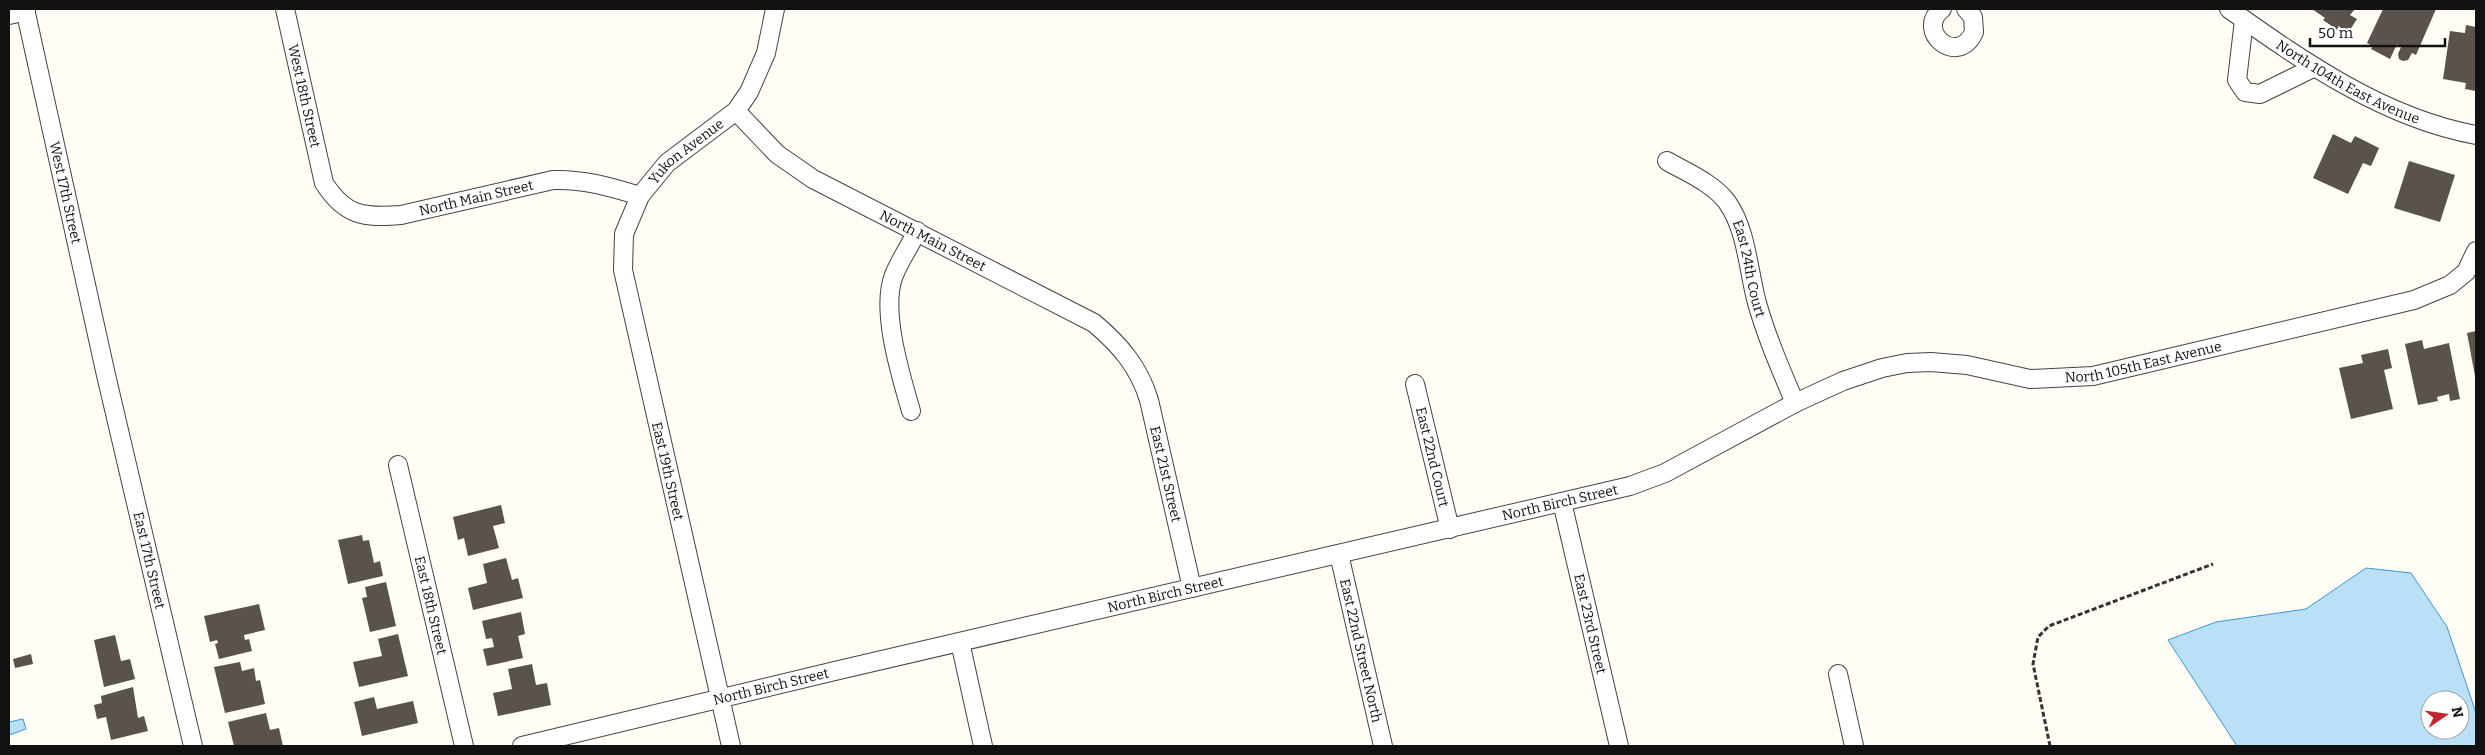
<svg xmlns="http://www.w3.org/2000/svg" width="2485" height="755" font-family="Bitter,serif">
	<rect width="100%" height="100%" fill="#fffdf5"/>
	<!-- water -->
	<g fill="#b9e0f7" stroke="#3f96cf" fill-rule="evenodd">
		<path d="M2366,568L2411,573L2447,627L2476,713V746H2237L2168,640L2216,622L2306,609ZM2430,700H2460V730H2430Z"/>
		<path d="M23,719L26,729L9,735V722Z"/>
	</g>
	<!-- building -->
	<g fill="#5a524d">
		<path d="M2312,9H2355L2350,15L2357,19L2346,36L2323,20L2325,18Z"/>
		<path d="M2383,9H2436L2416,55L2412,53L2408,60L2403,61L2399,59L2398,54L2401,47L2397,44L2390,59L2371,49L2373,46L2367,43Z"/>
		<path d="M2466,25L2476,27V91L2465,89L2466,83L2443,79L2450,31L2465,33Z"/>
		<path d="M2333,134L2351,143L2355,136L2379,148L2371,166L2363,163L2348,194L2313,178Z"/>
		<path d="M2409,161L2455,175L2440,222L2394,208Z"/>
		<path d="M2476,331V376H2475L2467,333Z"/>
		<path d="M2422,340L2424,349L2449,343L2460,399L2450,401L2449,394L2437,397L2438,401L2418,405L2405,344Z"/>
		<path d="M2388,349L2392,368L2384,370L2393,409L2351,419L2339,368L2363,363L2361,355Z"/>
		<path d="M501,505L505,523L493,526L499,548L468,556L464,538L458,540L453,517Z"/>
		<path d="M362,535L363,541L369,540L374,563L380,561L383,576L348,584L338,540Z"/>
		<path d="M506,558L512,580L518,578L523,598L473,610L468,588L487,583L483,564Z"/>
		<path d="M386,582L396,626L370,632L362,598L367,597L365,587Z"/>
		<path d="M259,604L265,630L244,635L245,640L249,639L252,651L219,659L215,644L218,643L217,640L210,642L204,616Z"/>
		<path d="M521,612L525,634L518,636L523,658L487,666L483,649L494,647L492,638L486,639L482,621Z"/>
		<path d="M398,634L408,676L359,687L353,662L382,656L378,639Z"/>
		<path d="M115,635L121,661L130,659L135,679L104,687L94,640Z"/>
		<path d="M31,654L33,664L15,668L13,659Z"/>
		<path d="M240,662L242,671L254,668L256,681L260,680L265,704L225,713L214,667Z"/>
		<path d="M532,664L536,685L547,683L551,705L498,716L493,693L512,689L508,669Z"/>
		<path d="M133,687L138,718L144,716L148,731L111,740L106,717L97,719L94,705L102,703L101,696Z"/>
		<path d="M374,697L377,709L413,701L418,723L362,736L354,702Z"/>
		<path d="M266,713L270,730L279,728L283,746H234L228,722Z"/>
	</g>
	<g fill="none" stroke-linecap="round" stroke-linejoin="round">
		<defs>
			<g id="street">
				<path id="s1" d="M25,9L106,375L193,746"/>
				<path id="s2" d="M285,9L324,183C345,216 364,218 401,215L553,180C584,179 611,187 640,196"/>
				<path d="M1942,9C1914,31 1958,68 1974,32L1973,17L1966,9"/>
				<path id="s3" d="M2229,9C2304,62 2384,118 2476,135"/>
				<path d="M9,15L26,11"/>
				<path d="M2244,20L2237,80L2245,92L2260,94L2315,67"/>
				<path id="s4" d="M736,111L777,154L813,179L1094,323C1120,345 1139,367 1149,400L1192,588"/>
				<path id="s5" d="M1667,161C1686,172 1713,183 1727,202C1747,230 1748,270 1757,303C1767,338 1781,370 1795,403"/>
				<path id="s6" d="M1415,384L1450,529"/>
				<path d="M911,411C901,376 880,310 894,275C900,260 910,246 917,231"/>
				<path id="s7" d="M398,465L464,746"/>
				<path id="s8" d="M1562,502L1619,746"/>
				<path id="s9" d="M1339,554L1383,746"/>
				<path d="M960,642L983,746"/>
				<path d="M1838,674L1854,746"/>
				<path id="s10" d="M522,746L839,670L1630,486L1665,473L1795,403L1843,381L1882,368L1907,363L1931,362L1967,365L2030,379L2093,376L2414,300L2450,285L2466,272L2476,251"/>
				<path id="s11" d="M731,746L623,270L624,234L640,196L667,163L736,111L749,92L766,53L775,9"/>
			</g>
		</defs>
		<!-- street casing -->
		<use href="#street" stroke="#444" stroke-width="20"/>
		<!-- path -->
		<path stroke="#333" stroke-width="3" stroke-dasharray="5 2.5" stroke-linecap="butt" d="M2050,746L2033,664L2038,637L2049,626L2213,564"/>
		<!-- street -->
		<use href="#street" stroke="#fff" stroke-width="18"/>
	</g>
	<g text-anchor="middle" stroke-width="5" stroke-linejoin="round" paint-order="stroke">
		<!-- street labels -->
		<g font-size="14" fill="#111" stroke="#fff">
			<text dy="5" stroke="none"><textPath href="#s3" startOffset="140">North 104th East Avenue</textPath></text>
			<text dy="5" stroke="none"><textPath href="#s2" startOffset="89">West 18th Street</textPath></text>
			<text dy="5" stroke="none"><textPath href="#s11" startOffset="630">Yukon Avenue</textPath></text>
			<text dy="5" stroke="none"><textPath href="#s1" startOffset="188">West 17th Street</textPath></text>
			<text dy="5" stroke="none"><textPath href="#s2" startOffset="345">North Main Street</textPath></text>
			<text dy="5" stroke="none"><textPath href="#s4" startOffset="238">North Main Street</textPath></text>
			<text dy="5" stroke="none"><textPath href="#s5" startOffset="144">East 24th Court</textPath></text>
			<text dy="5" stroke="none"><textPath href="#s10" startOffset="1682">North 105th East Avenue</textPath></text>
			<text dy="5" stroke="none"><textPath href="#s6" startOffset="75">East 22nd Court</textPath></text>
			<text transform="translate(668 471) rotate(77)" y="5">East 19th Street</text>
			<text dy="5" stroke="none"><textPath href="#s4" startOffset="591">East 21st Street</textPath></text>
			<text dy="5" stroke="none"><textPath href="#s10" startOffset="1066">North Birch Street</textPath></text>
			<text dy="5" stroke="none"><textPath href="#s1" startOffset="565">East 17th Street</textPath></text>
			<text dy="5" stroke="none"><textPath href="#s10" startOffset="661">North Birch Street</textPath></text>
			<text dy="5" stroke="none"><textPath href="#s7" startOffset="144">East 18th Street</textPath></text>
			<text dy="5" stroke="none"><textPath href="#s8" startOffset="125">East 23rd Street</textPath></text>
			<text dy="5" stroke="none"><textPath href="#s9" startOffset="99">East 22nd Street North</textPath></text>
			<text dy="5" stroke="none"><textPath href="#s10" startOffset="256">North Birch Street</textPath></text>
		</g>
	</g>
	<!-- border -->
	<rect width="2485" height="755" fill="none" stroke="#111111" stroke-width="20"/>
	<!-- north arrow -->
	<g transform="translate(2445 715) rotate(77)"><circle r="24" fill="#ffffff" stroke="#a0a0a0"/>
	<path d="M0-4L9 19L0 12L-9 19Z" fill="#c4262e"/>
	<text y="-8" font-size="14" font-weight="bold" text-anchor="middle" fill="#111111">N</text>
	</g>
	<!-- scale -->
	<path d="M2310 38v8h135v-8" fill="none" stroke="#111111" stroke-width="2.5"/>
	<text x="2318" y="38" font-size="15" fill="#111111" stroke="#ffffff" stroke-width="4" paint-order="stroke">50 m</text>
</svg>
